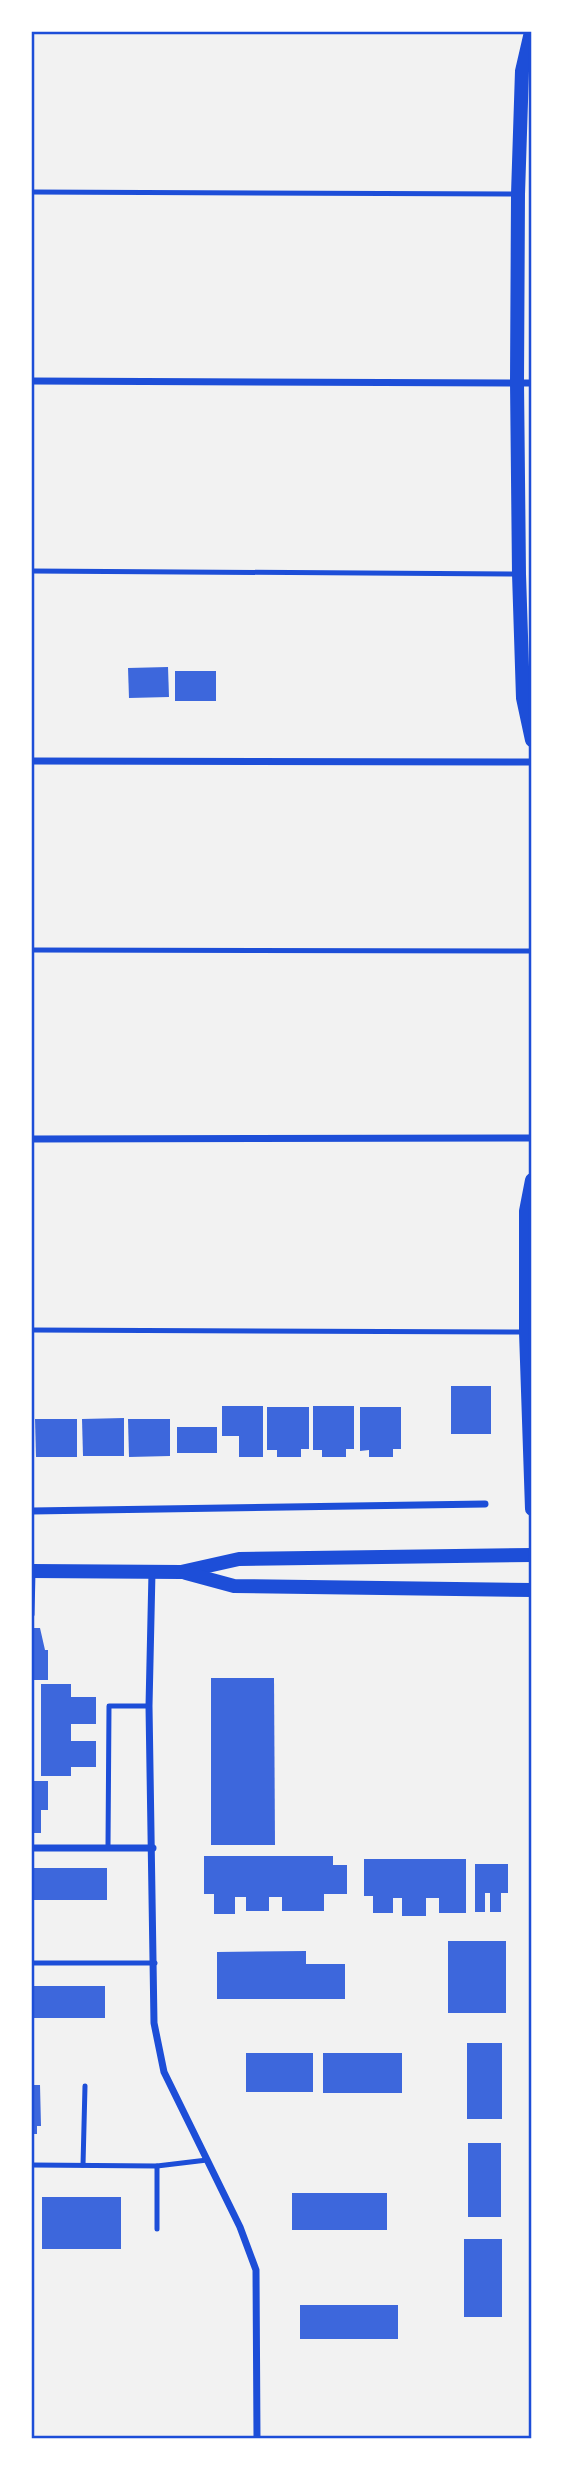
<svg xmlns="http://www.w3.org/2000/svg" width="563" height="2470" font-family="Lato,sans-serif">
	<rect width="100%" height="100%" fill="#f2f2f2"/>
	<!-- building -->
	<g fill="#3d67dc">
		<path d="M168,667L169,697L129,698L128,668Z"/>
		<rect x="175" y="671" width="41" height="30"/>
		<rect x="451" y="1386" width="40" height="48"/>
		<path d="M222,1406H263V1457H239V1436H222Z"/>
		<path d="M313,1406H354V1449H346V1457H322V1450H313Z"/>
		<path d="M267,1407H309V1449H301V1457H277V1450H267Z"/>
		<path d="M360,1407H401V1449H393V1457H369V1450L360,1451Z"/>
		<path d="M124,1418V1456H83L82,1419Z"/>
		<path d="M35,1419H77V1457H36Z"/>
		<path d="M128,1419H170V1456L129,1457Z"/>
		<rect x="177" y="1427" width="40" height="26"/>
		<path d="M32,1628H40L45,1650H48V1680H32Z"/>
		<path d="M211,1678H274L275,1845H211Z"/>
		<path d="M41,1684H71V1697H96V1724H71V1741H96V1767H71V1776H41Z"/>
		<path d="M32,1781H48V1810H41V1833H32Z"/>
		<path d="M204,1856H333V1865H347V1894H324V1911H282V1897H269V1911H246V1897H235V1914H214V1894H204Z"/>
		<path d="M364,1859H466V1913H439V1898H426V1916H402V1898H393V1913H373V1896H364Z"/>
		<path d="M475,1864H508V1893H501V1912H490V1893H485V1912H475Z"/>
		<rect x="32" y="1868" width="75" height="32"/>
		<rect x="448" y="1941" width="58" height="72"/>
		<path d="M306,1951V1964H345V1999H217V1952Z"/>
		<rect x="32" y="1986" width="73" height="32"/>
		<rect x="467" y="2043" width="35" height="76"/>
		<rect x="246" y="2053" width="67" height="39"/>
		<rect x="323" y="2053" width="79" height="40"/>
		<path d="M32,2085H40L41,2126H37V2134H32Z"/>
		<rect x="468" y="2143" width="33" height="74"/>
		<rect x="292" y="2193" width="95" height="37"/>
		<rect x="42" y="2197" width="79" height="52"/>
		<rect x="464" y="2239" width="38" height="78"/>
		<rect x="300" y="2305" width="98" height="34"/>
	</g>
	<g fill="none" stroke-linecap="round" stroke-linejoin="round">
		<!-- service -->
		<g stroke="#1d4ed8" stroke-width="5">
			<path d="M32,192L518,194"/>
			<path d="M32,571L518,574"/>
			<path d="M32,950L532,951"/>
			<path d="M32,1330L525,1332"/>
			<path d="M32,1615L33,1572"/>
			<path d="M108,1847L109,1706H149"/>
			<path d="M32,1963H155"/>
			<path d="M32,2165L157,2166L207,2160"/>
			<path d="M83,2165L85,2086"/>
			<path d="M157,2166V2229"/>
		</g>
		<!-- minor -->
		<g stroke="#1d4ed8" stroke-width="7">
			<path d="M32,381L532,383"/>
			<path d="M32,761L532,762"/>
			<path d="M32,1139L532,1138"/>
			<path d="M32,1511L485,1504"/>
			<path d="M152,1572L149,1706L154,2023L164,2072L240,2227L256,2270L257,2438"/>
			<path d="M32,1848H153"/>
		</g>
		<!-- secondary -->
		<g stroke="#1d4ed8" stroke-width="14">
			<path d="M531,32L522,71L518,194L517,382L519,574L523,698L532,740"/>
			<path d="M532,1180L526,1211V1332L532,1509"/>
			<path d="M32,1571L181,1572L239,1559L532,1555"/>
			<path d="M186,1573L234,1586L532,1590"/>
		</g>
	</g>
	<!-- border -->
	<rect width="563" height="2470" fill="none" stroke="#ffffff" stroke-width="66"/>
	<rect x="33" y="33" width="497" height="2404" fill="none" stroke="#1d4ed8" stroke-width="2.5"/>
</svg>
